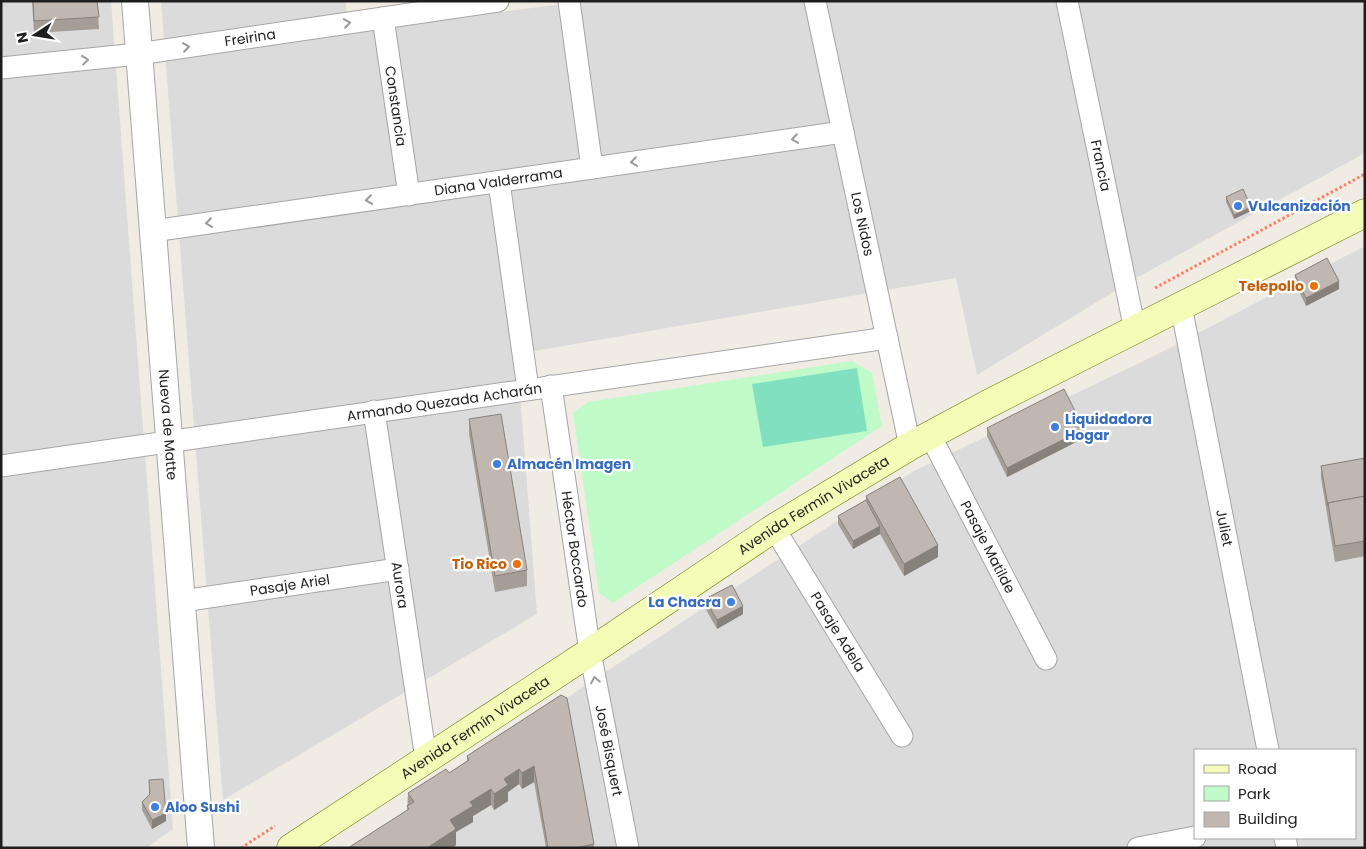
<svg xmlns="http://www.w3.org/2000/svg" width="1366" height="849" font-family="Poppins,sans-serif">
	<rect width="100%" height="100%" fill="#f0ece4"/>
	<!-- residential -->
	<g fill="#dcdbdb" fill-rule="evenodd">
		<path d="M1,1H111L173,829L146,848H1Z"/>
		<path d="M161,1H345L350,31L587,1H1365V153L1138,277L977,375L956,278L517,354L537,614L223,800Z"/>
		<path d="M1365,246V848H352L590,682L914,471L1158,354ZM1195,750H1355V838H1195Z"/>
	</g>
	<!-- park -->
	<path fill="#c0fac8" d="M852,361L872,373L882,426L613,603L599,593L573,413L588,402Z"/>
	<!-- pitch -->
	<path fill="#81e0c0" d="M857,368L867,431L763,447L752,384Z"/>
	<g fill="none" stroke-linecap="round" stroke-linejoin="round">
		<defs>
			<g id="minor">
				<path d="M569,1L592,168"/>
				<path id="s1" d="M815,1L910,446"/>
				<path id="s2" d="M1067,1L1135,330"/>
				<path id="s3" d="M383,18L409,195"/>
				<path id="s4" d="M1,68L138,54L498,1"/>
				<path d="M499,182L528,389"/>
				<path id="s5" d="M153,231L843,132"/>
				<path id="s6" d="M1181,306L1268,750"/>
				<path id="s7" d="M551,386L590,652L628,848"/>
				<path id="s8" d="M374,411L426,759"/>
				<path id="s9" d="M930,435L1046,659"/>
				<path id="s10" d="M1,466L887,338"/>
				<path id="s11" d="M774,528L902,736"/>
				<path id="s12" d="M182,601L398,569"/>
				<path d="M1285,838L1287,848"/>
				<path d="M1138,848L1195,837"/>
			</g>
			<g id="tertiary">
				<path id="s13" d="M135,1L201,848"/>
			</g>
			<g id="secondary">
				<path id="s14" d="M291,848L590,652L774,528L910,446L988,404L1365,213"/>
			</g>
		</defs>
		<!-- minor casing -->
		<use href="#minor" stroke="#a5a5a5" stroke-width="23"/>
		<!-- tertiary casing -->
		<use href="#tertiary" stroke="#a5a5a5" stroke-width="28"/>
		<!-- secondary casing -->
		<use href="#secondary" stroke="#667803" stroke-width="29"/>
		<!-- path -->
		<g stroke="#fd7f68" stroke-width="3" stroke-dasharray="2.5 2.5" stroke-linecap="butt">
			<path d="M1155,288L1365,174"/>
			<path d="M241,848L275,826"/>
		</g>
		<!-- minor -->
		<use href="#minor" stroke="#fff" stroke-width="21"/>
		<!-- tertiary -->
		<use href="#tertiary" stroke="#fff" stroke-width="26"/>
		<!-- secondary -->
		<use href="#secondary" stroke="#f4fbb7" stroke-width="28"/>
	</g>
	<!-- wall -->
	<g fill="#a59e97">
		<path d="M32,1H97L99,29L34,33Z"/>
		<path d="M1226,197L1251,211L1234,219L1226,202Z"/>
		<path d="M1295,275L1339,289L1306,306L1295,283Z"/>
		<path d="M469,419L527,570V586L495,592L469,434Z"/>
		<path d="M987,428L1084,438L1007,477L987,436Z"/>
		<path d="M1365,458V556L1335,562L1321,478V466Z"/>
		<path d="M866,496L938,557L904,576L880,534L853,549L838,524V516L866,500Z"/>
		<path d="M705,599L743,614L717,629L705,608Z"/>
		<path d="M561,695L594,844V848H546L534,782L522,789L519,784L508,792V801L494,810L491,805L473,816V822L456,832V845L452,848H348L407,811L408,793L449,773L467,761V756Z"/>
		<path d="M149,780L166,821L152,829L142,810V802L149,795Z"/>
	</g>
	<!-- shaded-wall -->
	<g fill="#86817b">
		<path d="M1251,207V211L1234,219V215Z"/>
		<path d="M1339,281V289L1306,306V298Z"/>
		<path d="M1084,429V438L1007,477V468Z"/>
		<path d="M880,526V534L853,549V541Z"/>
		<path d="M938,545V557L904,576V564Z"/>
		<path d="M743,606V614L717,629V620Z"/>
		<path d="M534,766V782L522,789V773Z"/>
		<path d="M519,769V784L508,792V801L494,810V794L504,779Z"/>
		<path d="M491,789V805L473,816V822L456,832V845L452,848H427L450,820L470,802Z"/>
		<path d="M166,813V821L152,829V820Z"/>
	</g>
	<!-- building -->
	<g fill="#c0b8b0" stroke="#86817b">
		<path d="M33,1H97L99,17L34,21Z"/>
		<path d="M1243,189L1251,207L1234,215L1226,197Z"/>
		<path d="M1327,258L1339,281L1306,298L1295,275Z"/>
		<path d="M1064,389L1084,429L1007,468L987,428Z"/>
		<path d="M501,414L527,570L495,576L469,419Z"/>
		<path d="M1365,458V496L1328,503V506L1321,466Z"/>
		<path d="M900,477L938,545L904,564L866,496Z"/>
		<path d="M1365,496V541L1335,546L1328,503Z"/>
		<path d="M866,500L880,526L853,541L838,516Z"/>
		<path d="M732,585L743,606L717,620L705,599Z"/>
		<path d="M561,695L567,698L594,844L575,848H548L534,766L522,773L519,769L504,779L508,785L494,794L491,789L470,802L473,806L450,820L456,829L427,848H348L409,809L407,806L414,802L408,793L446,769L449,773L469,760L467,756Z"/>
		<path d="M163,779L166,813L152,820L142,802L150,794L149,780Z"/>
	</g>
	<!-- one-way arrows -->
	<defs><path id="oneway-chevron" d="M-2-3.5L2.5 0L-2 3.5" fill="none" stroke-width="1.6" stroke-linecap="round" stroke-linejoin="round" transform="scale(1.25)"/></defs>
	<g stroke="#9a9a9a">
		<use href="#oneway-chevron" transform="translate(347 23) rotate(-8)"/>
		<use href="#oneway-chevron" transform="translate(186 47) rotate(-8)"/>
		<use href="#oneway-chevron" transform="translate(85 60) rotate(-6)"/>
		<use href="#oneway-chevron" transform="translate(795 139) rotate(172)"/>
		<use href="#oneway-chevron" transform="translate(634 162) rotate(172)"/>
		<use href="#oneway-chevron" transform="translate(369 200) rotate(172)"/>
		<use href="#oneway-chevron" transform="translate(209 223) rotate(172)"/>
		<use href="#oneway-chevron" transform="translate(595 680) rotate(-101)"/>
	</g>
	<!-- markers -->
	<g fill="#3f7fe0" stroke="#fff" stroke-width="2">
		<circle cx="1238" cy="206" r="5"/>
		<circle cx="1055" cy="427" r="5"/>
		<circle cx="497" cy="464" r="5"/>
		<circle cx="731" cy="602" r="5"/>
		<circle cx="155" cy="807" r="5"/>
	</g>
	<g fill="#e8710a" stroke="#fff" stroke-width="2">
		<circle cx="1314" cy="286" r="5"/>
		<circle cx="517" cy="564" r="5"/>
	</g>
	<g text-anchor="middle" stroke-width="4.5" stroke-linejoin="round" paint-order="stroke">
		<!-- street labels -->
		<g font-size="14" fill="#1e1e1e" stroke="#fff">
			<text dy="5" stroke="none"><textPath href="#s4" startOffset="251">Freirina</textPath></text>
			<text dy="5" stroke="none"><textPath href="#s3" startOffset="89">Constancia</textPath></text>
			<text dy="5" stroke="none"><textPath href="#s2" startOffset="168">Francia</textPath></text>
			<text dy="5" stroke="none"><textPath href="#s5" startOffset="349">Diana Valderrama</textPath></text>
			<text dy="5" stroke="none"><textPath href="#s1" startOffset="228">Los Nidos</textPath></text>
			<text dy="5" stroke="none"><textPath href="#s10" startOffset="448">Armando Quezada Acharán</textPath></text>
			<text dy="5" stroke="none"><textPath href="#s13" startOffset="425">Nueva de Matte</textPath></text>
			<text dy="5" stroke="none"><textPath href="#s14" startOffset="625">Avenida Fermín Vivaceta</textPath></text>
			<text dy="5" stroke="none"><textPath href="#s6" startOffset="226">Juliet</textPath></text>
			<text dy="5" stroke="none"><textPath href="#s9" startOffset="126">Pasaje Matilde</textPath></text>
			<text dy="5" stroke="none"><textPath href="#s7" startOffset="165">Héctor Boccardo</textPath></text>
			<text dy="5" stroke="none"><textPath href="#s12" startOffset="109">Pasaje Ariel</textPath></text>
			<text dy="5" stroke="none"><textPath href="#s8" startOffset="176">Aurora</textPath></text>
			<text dy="5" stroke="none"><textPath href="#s11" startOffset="122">Pasaje Adela</textPath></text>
			<text dy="5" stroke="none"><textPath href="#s14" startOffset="220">Avenida Fermín Vivaceta</textPath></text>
			<text dy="5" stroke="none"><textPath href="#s7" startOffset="369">José Bisquert</textPath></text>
		</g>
		<!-- shop labels -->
		<g font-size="14" font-weight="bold" fill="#366cbe" stroke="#fff" text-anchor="start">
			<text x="1248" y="211">Vulcanización</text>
			<text x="1065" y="424">Liquidadora<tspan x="1065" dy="16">Hogar</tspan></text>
			<text x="507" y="469">Almacén Imagen</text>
			<text x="721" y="607" text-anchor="end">La Chacra</text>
			<text x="165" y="812">Aloo Sushi</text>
		</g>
		<!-- food labels -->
		<g font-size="14" font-weight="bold" fill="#c56008" stroke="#fff" text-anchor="end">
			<text x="1304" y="291">Telepollo</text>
			<text x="507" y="569">Tio Rico</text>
		</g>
	</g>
	<!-- border -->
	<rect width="1366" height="849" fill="none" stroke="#1e1e1e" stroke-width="5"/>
	<!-- legend -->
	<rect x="1194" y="749" width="162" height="90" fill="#ffffff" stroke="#a5a5a5"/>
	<rect x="1204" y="765" width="25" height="8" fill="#f4fbb7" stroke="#a5a5a5"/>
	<text x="1238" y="774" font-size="15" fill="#1e1e1e">Road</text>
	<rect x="1204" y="786" width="25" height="15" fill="#c0fac8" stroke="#a5a5a5"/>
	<text x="1238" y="799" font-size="15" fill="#1e1e1e">Park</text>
	<rect x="1204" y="812" width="25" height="15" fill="#c0b8b0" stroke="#a5a5a5"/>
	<text x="1238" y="824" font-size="15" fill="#1e1e1e">Building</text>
	<!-- north arrow -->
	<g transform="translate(35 35) rotate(258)" stroke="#ffffff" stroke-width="4" paint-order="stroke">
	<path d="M0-4L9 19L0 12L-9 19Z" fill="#1e1e1e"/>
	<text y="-8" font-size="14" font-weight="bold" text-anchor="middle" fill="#1e1e1e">N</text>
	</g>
</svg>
